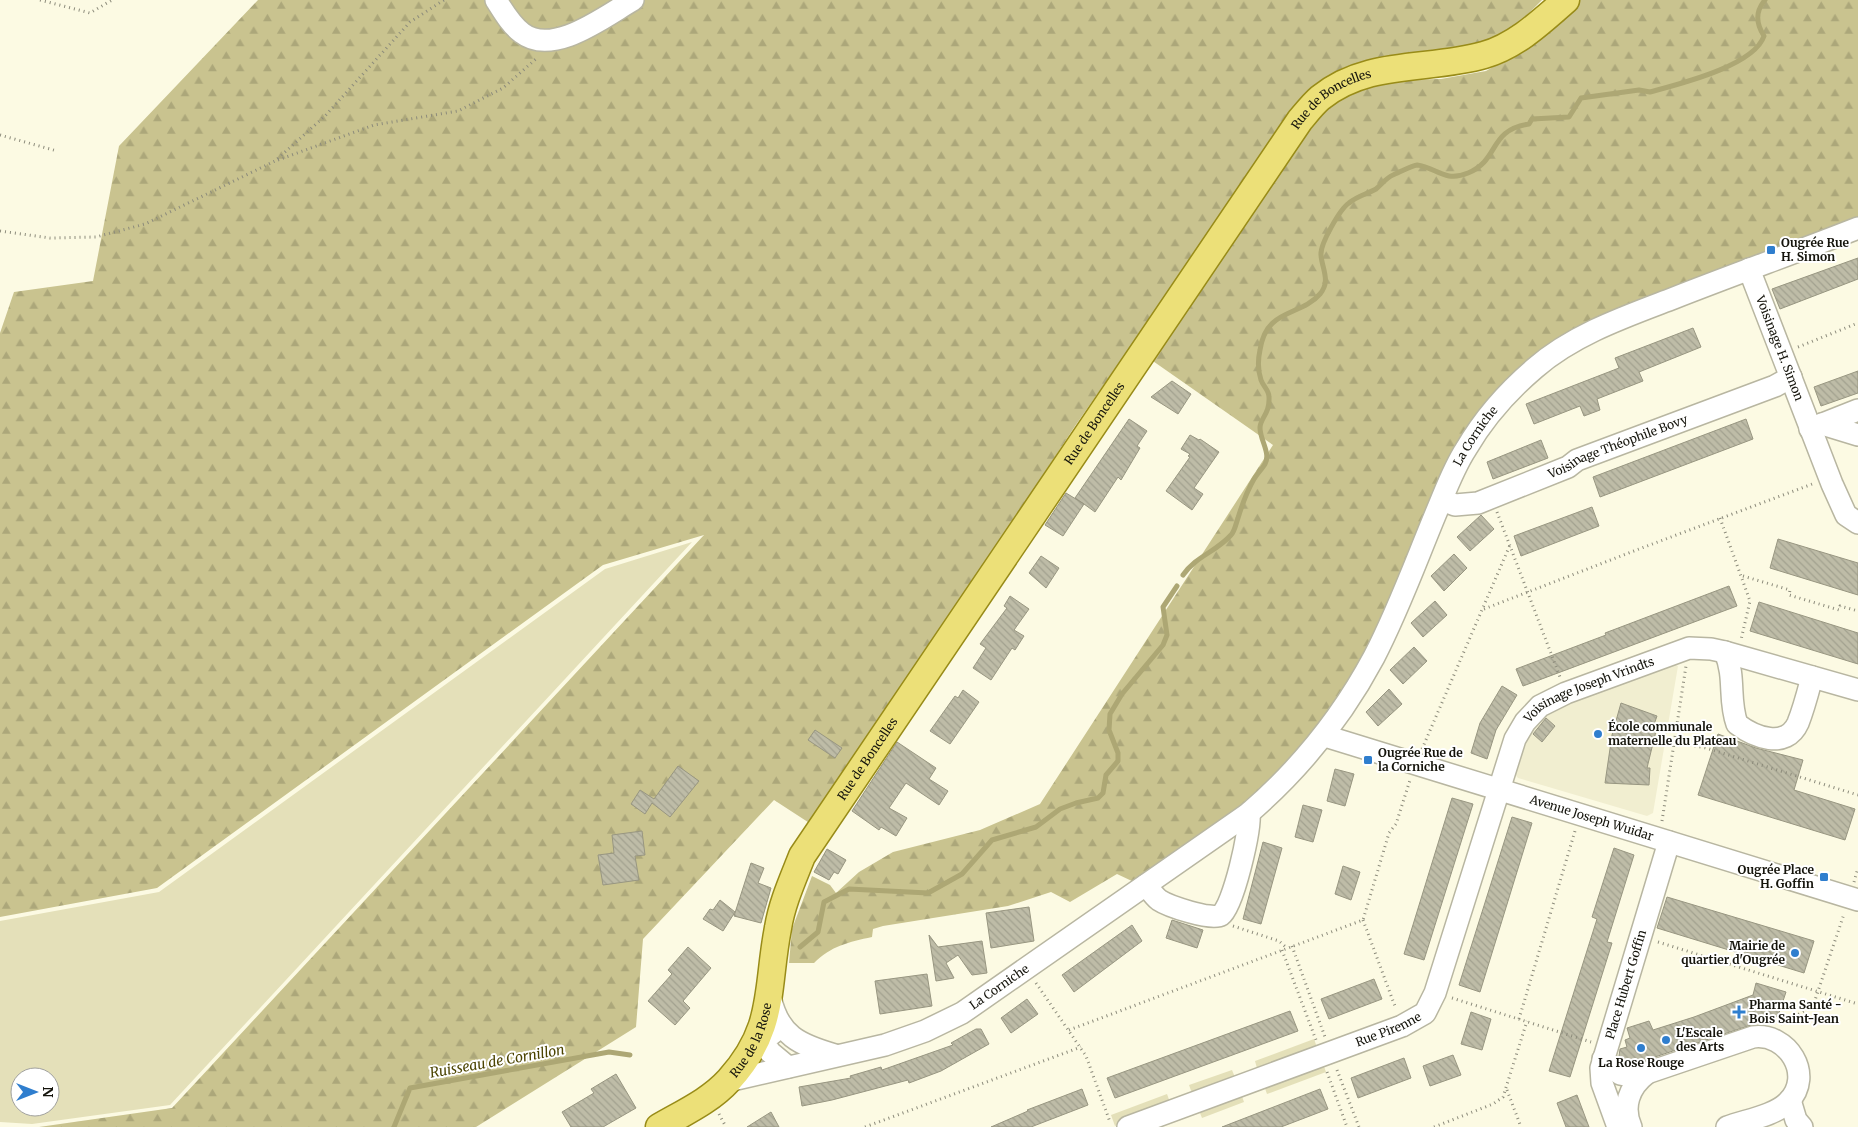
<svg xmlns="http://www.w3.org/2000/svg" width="1858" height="1127" font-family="Merriweather,serif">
	<defs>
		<pattern id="forest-firs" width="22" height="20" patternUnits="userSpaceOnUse" patternTransform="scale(1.25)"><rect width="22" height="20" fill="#c9c38f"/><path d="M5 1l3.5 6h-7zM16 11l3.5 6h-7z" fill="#aca77a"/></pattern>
		<pattern id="building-back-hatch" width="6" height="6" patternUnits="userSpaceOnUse" patternTransform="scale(1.25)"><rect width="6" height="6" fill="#bebca7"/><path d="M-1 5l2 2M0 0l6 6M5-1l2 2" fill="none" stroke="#a2a18f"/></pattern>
	</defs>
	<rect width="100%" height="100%" fill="#fcfae3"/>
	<!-- built -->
	<path fill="#f1eed0" d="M1669,662L1678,666L1653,813L1647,816L1518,778L1514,773L1525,740L1543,717L1554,710Z"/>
	<!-- green -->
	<g fill="#e4e0b9" fill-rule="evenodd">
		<path d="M692,542L170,1105L32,1124L0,1122V921L159,892L605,569ZM20,1077H50V1107H20Z"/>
		<path d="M1314,1039L1318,1050L1258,1072L1255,1061Z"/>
		<path d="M1322,1061L1326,1072L1267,1094L1263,1083Z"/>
		<path d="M1232,1070L1236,1080L1193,1096L1189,1085Z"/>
		<path d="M1240,1091L1244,1102L1202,1118L1198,1108Z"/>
		<path d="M1167,1094L1171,1105L1115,1126L1111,1115Z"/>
	</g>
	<!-- forest -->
	<g fill="url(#forest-firs)">
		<path d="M258,0H1542L1513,29L1493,39L1468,46L1415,53L1282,129L1075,426L814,826L774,800L643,939L636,1027L476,1127H39L172,1108L704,535L603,565L157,888L0,917V333L14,292L93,281L119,146Z"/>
		<path d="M1579,0H1858V217L1596,318L1551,343L1423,523L1365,656L1338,701L1305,744L1266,784L1238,807L1134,882L1117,874L1070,902L1051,892L1008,906L883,926L873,929L872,937C849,942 831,946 814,963H789L792,929L812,876L830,885L836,893L859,872L893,852L980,830L1040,804L1273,445L1150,359L1304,129L1333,99L1386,80L1441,79L1486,71L1523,49Z"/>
	</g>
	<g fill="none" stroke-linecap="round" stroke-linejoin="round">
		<!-- stream -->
		<g stroke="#ada774" stroke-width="5">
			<path d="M1183,575C1196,556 1216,552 1231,535C1235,531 1236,523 1238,518C1242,505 1247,491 1254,479C1257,474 1262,469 1265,464C1271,453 1260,440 1260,428C1260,418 1270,414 1269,397C1269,390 1263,386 1261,380C1258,371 1258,359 1260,350C1266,308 1300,317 1320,294C1331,281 1322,269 1321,255C1320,244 1340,209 1349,203C1357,196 1367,194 1376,189C1381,185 1387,177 1393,175C1398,173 1413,165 1417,165C1436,167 1444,183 1468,173C1500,160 1488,130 1529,124L1532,119L1569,117L1581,98L1639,90L1650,92C1679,84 1754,66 1764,36C1756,23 1755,12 1765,0"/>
			<path d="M800,947L818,932L824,902L849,889L928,893L962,874L992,840L1036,827L1060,809L1076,803L1098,798L1103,793L1106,775L1118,761V753L1109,730L1110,714L1122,694L1163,645L1167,635L1163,607L1177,586"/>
			<path d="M394,1127L410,1088L609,1052L630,1055"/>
		</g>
	</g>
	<!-- building -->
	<g fill="url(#building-back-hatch)" stroke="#989681">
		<path d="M1858,258V279L1780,309L1772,289Z"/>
		<path d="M1693,328L1701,347L1639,372L1643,381L1597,399L1600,410L1584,416L1580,406L1534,424L1526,404L1619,368L1615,358Z"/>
		<path d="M1858,371V393L1821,406L1814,387Z"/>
		<path d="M1172,381L1191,394L1178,414L1151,397Z"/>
		<path d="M1129,419L1147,431L1137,446L1140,448L1121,480L1118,477L1095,512L1084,504L1063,536L1045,525L1066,493L1084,504L1075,498Z"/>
		<path d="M1746,419L1753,439L1600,497L1593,477Z"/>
		<path d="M1190,435L1199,440L1200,439L1219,452L1194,488L1203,494L1192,510L1166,491L1190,457L1188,456L1190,454L1181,449Z"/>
		<path d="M1541,440L1548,458L1493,479L1487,462Z"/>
		<path d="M1592,507L1599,526L1521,556L1514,536Z"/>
		<path d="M1481,515L1494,529L1470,551L1457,537Z"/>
		<path d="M1778,539L1858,563V595L1770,568Z"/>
		<path d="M1454,554L1467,568L1444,591L1431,576Z"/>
		<path d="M1041,556L1059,568L1046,588L1029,573Z"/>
		<path d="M1729,586L1737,606L1523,686L1516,669L1606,635L1605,633Z"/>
		<path d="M1010,596L1029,609L1014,630L1024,636L1015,650L1012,648L991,680L973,668L986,648L980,644L1007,608L1004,606Z"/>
		<path d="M1435,601L1447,615L1423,637L1411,623Z"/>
		<path d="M1759,602L1858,633V664L1750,631Z"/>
		<path d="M1414,647L1427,661L1403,684L1390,670Z"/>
		<path d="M1502,686L1517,695L1496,730L1487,759L1471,753L1480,723Z"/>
		<path d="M1389,689L1402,704L1378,726L1366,712Z"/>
		<path d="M963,690L979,702L950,744L930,731L955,696L958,698Z"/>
		<path d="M1621,703L1657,716L1652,730L1656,731L1647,768H1650L1649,785L1605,783L1612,735Z"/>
		<path d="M1546,718L1555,726L1542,742L1533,734Z"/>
		<path d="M815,730L842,748L835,758L808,740Z"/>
		<path d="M1718,734L1756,748L1803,760L1794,790L1855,809L1845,840L1698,795Z"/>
		<path d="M897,742L936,768L929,779L948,791L939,805L906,783L889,808L907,818L896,836L881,827L879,830L852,811Z"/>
		<path d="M678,766L699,781L670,817L652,803L645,814L631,804L640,790L654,799Z"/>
		<path d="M1335,769L1354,774L1345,806L1327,801Z"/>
		<path d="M1452,798L1473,804L1424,960L1404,954Z"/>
		<path d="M1303,805L1322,810L1313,842L1295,837Z"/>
		<path d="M1512,817L1532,823L1480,992L1459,985Z"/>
		<path d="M642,831L645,855L635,856L639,880L603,885L598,855L614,853L612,835Z"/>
		<path d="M1263,842L1282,848L1261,924L1243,919Z"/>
		<path d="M1614,848L1634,855L1607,942L1612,943L1570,1077L1549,1071L1597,919L1592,917Z"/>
		<path d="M827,849L846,860L838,874L834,872L829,880L814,872Z"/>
		<path d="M751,863L764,868L758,883L771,888L761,923L734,916Z"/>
		<path d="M1343,866L1360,872L1351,900L1335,894Z"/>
		<path d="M1667,897L1814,941L1804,973L1657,928Z"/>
		<path d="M720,900L735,912L723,931L703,919L710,909L713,910Z"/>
		<path d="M1029,907L1034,941L991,948L986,913Z"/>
		<path d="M1172,920L1203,930L1197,948L1166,938Z"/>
		<path d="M1132,925L1142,941L1074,992L1062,975Z"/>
		<path d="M929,935L938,947L982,941L987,973L972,975L958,955L946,963L954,978L936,981Z"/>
		<path d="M688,947L711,968L683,1001L690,1008L675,1025L648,1001L672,974L668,970Z"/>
		<path d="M927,974L932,1006L880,1014L875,981Z"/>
		<path d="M1374,979L1382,999L1329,1019L1321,999Z"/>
		<path d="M1756,983L1786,992L1778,1016L1634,1064L1626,1062L1619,1056L1620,1049L1627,1047L1625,1040L1630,1038L1627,1028L1649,1021L1653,1030L1694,1017L1753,995Z"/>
		<path d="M1027,999L1038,1014L1011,1033L1001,1018Z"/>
		<path d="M1290,1011L1298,1031L1115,1098L1107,1078Z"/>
		<path d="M1471,1012L1491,1019L1482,1050L1461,1044Z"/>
		<path d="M976,1029H981L989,1044L941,1071L909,1083L908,1080L832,1100L802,1106L799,1087L851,1078L850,1076L881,1067L882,1070L953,1045L951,1043Z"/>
		<path d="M1453,1055L1461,1075L1430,1086L1423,1066Z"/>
		<path d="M1404,1058L1411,1078L1358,1098L1351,1078Z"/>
		<path d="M616,1074L636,1108L603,1127H571L562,1112L594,1093L591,1089Z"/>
		<path d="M1082,1089L1088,1105L1031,1127H991L1028,1111L1027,1110Z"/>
		<path d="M1320,1089L1328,1109L1281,1127H1222Z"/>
		<path d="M1577,1095L1589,1127H1566L1557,1103Z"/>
		<path d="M771,1112L779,1127H747Z"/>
	</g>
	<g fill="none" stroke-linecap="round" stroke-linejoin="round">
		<defs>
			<g id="minor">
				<path d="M496,0C503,11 511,25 522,33C553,57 605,16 633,0"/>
				<path id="s1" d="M1749,269L1832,484L1846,515L1858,523"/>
				<path d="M1822,424L1858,435"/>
				<path d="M1810,429L1858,410"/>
				<path id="s2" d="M1442,500L1455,505L1478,503L1568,467L1577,460L1775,386L1791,377"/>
				<path d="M1725,652C1736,678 1728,699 1737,724C1754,737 1786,750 1798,723C1804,708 1808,692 1812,677"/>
				<path id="s3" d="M1325,736L1858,900"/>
				<path d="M1146,885C1150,890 1154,896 1159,900C1168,906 1212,921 1221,915C1233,907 1251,829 1249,813"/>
				<path d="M770,996C778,1036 800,1045 835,1055"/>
				<path d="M773,1033L759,1034L770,1052L788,1067"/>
				<path d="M1603,1059L1620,1074L1635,1077L1753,1037C1787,1032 1815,1075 1788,1102C1774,1116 1746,1120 1727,1127"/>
				<path id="s4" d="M728,1081L885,1045L925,1031L962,1013L1249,813C1301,768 1342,717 1374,657C1398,611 1416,561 1436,513C1445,492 1453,469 1466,449C1484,418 1508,391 1535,368C1574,334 1627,316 1674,298C1735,274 1797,252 1858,228"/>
				<path d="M1790,1100L1796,1120L1802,1127"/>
				<path id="s5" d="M1128,1127L1402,1026L1425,1013L1435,993L1515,739L1525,722L1540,706L1566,693L1689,648L1711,649L1725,652L1858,690"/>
				<path id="s6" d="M1618,1127L1602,1083L1601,1068L1669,842"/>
				<path d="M1631,1127C1622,1107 1629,1087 1646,1074"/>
			</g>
			<g id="major">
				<path id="s7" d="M659,1127C683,1113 710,1101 729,1080C776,1028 766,990 778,928C782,903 793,879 802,856L1300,120C1306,113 1313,104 1320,98C1368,59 1429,71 1484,55C1516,46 1542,21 1566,0"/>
			</g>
		</defs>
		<!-- minor casing -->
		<use href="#minor" stroke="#b8b6a1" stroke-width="24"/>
		<!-- major casing -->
		<use href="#major" stroke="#988b18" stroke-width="29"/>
		<!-- path -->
		<g stroke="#8c8b7b" stroke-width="3" stroke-dasharray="1 4" stroke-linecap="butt">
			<path d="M40,0L90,13L112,0"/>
			<path d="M0,135L57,151"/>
			<path d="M278,160L374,125L458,111L503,88L537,58"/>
			<path d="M0,231L50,238L96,237L145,224L275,161L325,116L410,22L444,0"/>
			<path d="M1798,347L1858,323"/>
			<path d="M1497,512L1560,677"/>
			<path d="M1720,518L1750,601L1741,640"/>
			<path d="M1743,576L1790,590L1789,595L1839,610L1840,606L1858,611"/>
			<path d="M1484,609L1639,549L1815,483"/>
			<path d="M1675,742L1706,748L1858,795"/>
			<path d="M1422,749L1510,545"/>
			<path d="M1662,821L1686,666"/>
			<path d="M1854,882L1858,868"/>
			<path d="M1363,920L1396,1009"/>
			<path d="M1233,926L1279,941L1287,948"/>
			<path d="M1658,942L1858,1004"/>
			<path d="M1292,946L1325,1037"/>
			<path d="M1282,950L1316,1040"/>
			<path d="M1036,983L1086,1056L1110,1122"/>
			<path d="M1452,998L1591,1042"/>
			<path d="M1519,1019L1575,831"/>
			<path d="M1781,1024L1813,1006L1844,914"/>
			<path d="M1069,1030L1363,920L1389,833L1396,824L1410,780"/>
			<path d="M1337,1070L1359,1127"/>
			<path d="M1327,1072L1347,1127"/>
			<path d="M1507,1090L1521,1127"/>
			<path d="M719,1114L726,1127"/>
			<path d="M865,1127L1081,1047"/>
			<path d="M1434,1127L1493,1104L1503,1097L1527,1021"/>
		</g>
		<!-- minor -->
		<use href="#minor" stroke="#fff" stroke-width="21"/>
		<!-- major -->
		<use href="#major" stroke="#ece078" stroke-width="26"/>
	</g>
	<!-- markers -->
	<g fill="#2f7ece" stroke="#fff" stroke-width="2">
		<rect x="1766" y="245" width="10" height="10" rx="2.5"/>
		<circle cx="1598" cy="734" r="5"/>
		<rect x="1363" y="755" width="10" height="10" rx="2.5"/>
		<rect x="1819" y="872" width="10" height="10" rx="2.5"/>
		<circle cx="1795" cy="953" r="5"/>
		<path d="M1736.5 1004.5h5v5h5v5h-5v5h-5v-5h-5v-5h5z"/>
		<circle cx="1666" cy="1040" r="5"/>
		<circle cx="1641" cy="1048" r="5"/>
	</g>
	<g text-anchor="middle" stroke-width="4" stroke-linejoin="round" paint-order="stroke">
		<!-- street labels -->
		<g font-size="12" fill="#15140c" stroke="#fff">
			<text dy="4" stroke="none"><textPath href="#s7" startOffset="1251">Rue de Boncelles</textPath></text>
			<text dy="4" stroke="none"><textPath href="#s1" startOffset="85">Voisinage H. Simon</textPath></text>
			<text dy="4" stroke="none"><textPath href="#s7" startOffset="846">Rue de Boncelles</textPath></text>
			<text dy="4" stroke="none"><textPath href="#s4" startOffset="1039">La Corniche</textPath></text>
			<text dy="4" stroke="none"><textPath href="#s2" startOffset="188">Voisinage Théophile Bovy</textPath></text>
			<text dy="4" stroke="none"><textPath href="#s5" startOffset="700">Voisinage Joseph Vrindts</textPath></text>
			<text dy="4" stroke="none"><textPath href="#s7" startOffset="441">Rue de Boncelles</textPath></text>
			<text dy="4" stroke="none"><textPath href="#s3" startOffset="279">Avenue Joseph Wuidar</textPath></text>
			<text dy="4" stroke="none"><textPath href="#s6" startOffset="149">Place Hubert Goffin</textPath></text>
			<text dy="4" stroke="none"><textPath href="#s4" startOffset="290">La Corniche</textPath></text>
			<text dy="4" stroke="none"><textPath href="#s5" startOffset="278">Rue Pirenne</textPath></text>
			<text dy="4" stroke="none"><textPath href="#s7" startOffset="131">Rue de la Rose</textPath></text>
		</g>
		<!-- poi labels -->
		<g font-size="12" font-weight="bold" fill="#15140c" stroke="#fff" text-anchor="start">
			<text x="1781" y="247">Ougrée Rue<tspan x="1781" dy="14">H. Simon</tspan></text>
			<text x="1608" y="731">École communale<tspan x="1608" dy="14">maternelle du Plateau</tspan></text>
			<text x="1378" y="757">Ougrée Rue de<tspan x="1378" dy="14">la Corniche</tspan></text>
			<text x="1814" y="874" text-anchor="end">Ougrée Place<tspan x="1814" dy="14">H. Goffin</tspan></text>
			<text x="1785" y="950" text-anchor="end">Mairie de<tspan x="1785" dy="14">quartier d'Ougrée</tspan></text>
			<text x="1749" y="1009">Pharma Santé -<tspan x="1749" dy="14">Bois Saint-Jean</tspan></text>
			<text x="1676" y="1037">L'Escale<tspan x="1676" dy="14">des Arts</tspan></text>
			<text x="1641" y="1067" text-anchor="middle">La Rose Rouge</text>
		</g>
		<!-- water labels -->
		<g font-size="14" font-style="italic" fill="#4b4300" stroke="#fff">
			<text transform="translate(497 1061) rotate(-10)" y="5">Ruisseau de Cornillon</text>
		</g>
	</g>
	<!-- north arrow -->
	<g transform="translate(35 1092) rotate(90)"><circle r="24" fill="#ffffff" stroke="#a1a19e"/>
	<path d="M0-4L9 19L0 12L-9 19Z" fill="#2f7ece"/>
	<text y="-8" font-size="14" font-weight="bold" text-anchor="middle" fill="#15140c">N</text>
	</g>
</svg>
